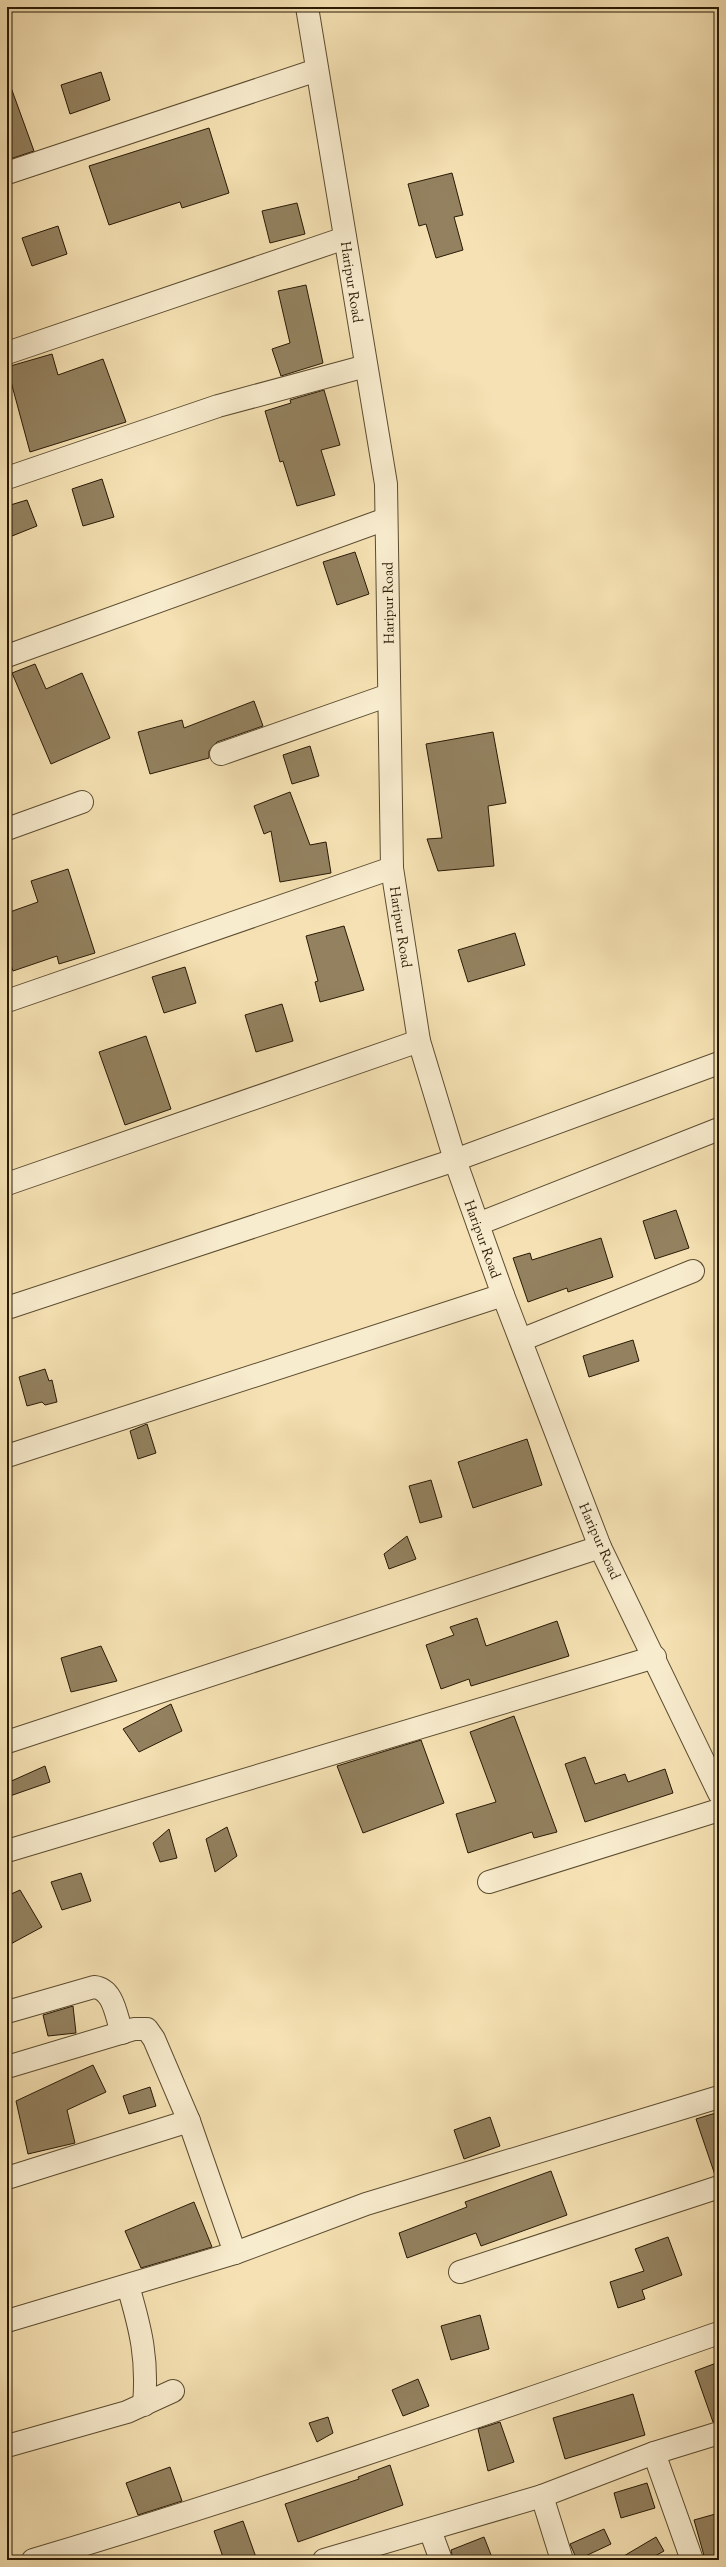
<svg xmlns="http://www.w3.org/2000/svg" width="726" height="2567" font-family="'Sorts Mill Goudy',serif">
	<rect width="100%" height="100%" fill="#f5e1b3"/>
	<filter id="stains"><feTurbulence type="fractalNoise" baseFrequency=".005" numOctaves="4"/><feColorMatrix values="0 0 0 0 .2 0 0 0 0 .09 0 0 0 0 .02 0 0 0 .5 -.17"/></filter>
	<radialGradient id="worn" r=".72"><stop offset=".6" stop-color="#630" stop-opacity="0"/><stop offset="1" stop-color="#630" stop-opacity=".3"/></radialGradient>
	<!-- building -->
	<g fill="#93815f" stroke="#291a05">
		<path d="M101,72L110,100L70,114L61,85Z"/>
		<path d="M9,82L34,151L7,160V83Z"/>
		<path d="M209,128L229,193L182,208L180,202L109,225L89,166Z"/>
		<path d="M452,173L463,215L454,217L463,250L436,258L426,224L419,226L408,184Z"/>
		<path d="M297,203L305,234L270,243L262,211Z"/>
		<path d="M58,226L67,254L32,266L22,238Z"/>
		<path d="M306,285L323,363L281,376L272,349L290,343L278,291Z"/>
		<path d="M52,354L58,375L103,359L126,422L30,452L7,367Z"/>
		<path d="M324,390L340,445L321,450L335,495L297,506L283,461L280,462L265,411L291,403L290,400Z"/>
		<path d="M102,479L114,517L83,526L72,489Z"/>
		<path d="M27,500L37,526L7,538V506Z"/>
		<path d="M355,552L369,594L337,605L323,562Z"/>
		<path d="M35,664L46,689L82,673L110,738L51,764L12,673Z"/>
		<path d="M254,701L263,726L217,742L209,751V758L150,774L138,732L182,720L184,728Z"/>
		<path d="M493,732L506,803L488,806L494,866L438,871L427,839L442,838L426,744Z"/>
		<path d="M310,746L319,776L292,784L283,755Z"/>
		<path d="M290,792L310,845L326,842L331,873L280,882L271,831L264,834L254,806Z"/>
		<path d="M68,869L95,953L59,964L57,956L13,971L7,953V913L38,902L31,881Z"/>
		<path d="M344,926L364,990L320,1002L315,982L318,981L306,936Z"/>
		<path d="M515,933L525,965L468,982L458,950Z"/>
		<path d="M185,967L196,1003L164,1013L152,977Z"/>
		<path d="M282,1004L293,1041L256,1052L245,1015Z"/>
		<path d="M146,1036L171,1109L125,1125L99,1052Z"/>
		<path d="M676,1210L689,1248L655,1259L643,1221Z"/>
		<path d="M601,1238L613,1277L568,1292L567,1288L528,1302L513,1258L530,1253L532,1260Z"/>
		<path d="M633,1340L639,1361L589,1377L583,1356Z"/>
		<path d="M45,1369L49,1381L52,1380L57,1402L45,1405L42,1402L27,1406L19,1377Z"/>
		<path d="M147,1424L156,1453L138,1459L130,1431Z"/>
		<path d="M527,1439L542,1485L473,1508L458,1462Z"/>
		<path d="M431,1480L442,1517L420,1523L409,1486Z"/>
		<path d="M407,1536L416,1559L389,1569L384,1554Z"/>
		<path d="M477,1618L486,1646L557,1621L569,1656L471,1686L469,1679L441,1689L426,1645L454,1635L450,1627Z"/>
		<path d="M101,1646L117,1681L71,1692L61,1658Z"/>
		<path d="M171,1704L182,1731L139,1752L123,1729Z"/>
		<path d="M514,1716L557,1832L534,1838L532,1832L468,1853L456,1814L496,1802L470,1732Z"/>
		<path d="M421,1740L444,1803L363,1833L337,1766Z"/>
		<path d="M585,1757L595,1784L625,1774L628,1782L665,1769L673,1793L585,1822L565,1764Z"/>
		<path d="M45,1766L50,1782L7,1797V1783Z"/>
		<path d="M227,1827L237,1856L215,1872L206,1839Z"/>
		<path d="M169,1829L177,1858L160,1862L153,1843Z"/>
		<path d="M81,1873L91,1901L62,1910L51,1882Z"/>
		<path d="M20,1890L42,1927L7,1946V1896Z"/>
		<path d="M73,2006L76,2033L48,2036L43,2015Z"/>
		<path d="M93,2065L106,2092L67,2110L75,2143L28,2154L16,2101Z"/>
		<path d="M150,2087L156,2106L129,2114L123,2096Z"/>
		<path d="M719,2112V2175H715L696,2119Z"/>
		<path d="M490,2117L500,2146L464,2159L454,2130Z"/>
		<path d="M551,2171L567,2215L481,2246L476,2233L407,2258L399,2233L467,2207L465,2202Z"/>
		<path d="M194,2202L212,2247L141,2268L125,2231Z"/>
		<path d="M668,2237L682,2275L642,2290L645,2299L618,2308L610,2282L644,2271L635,2249Z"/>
		<path d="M480,2315L489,2349L451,2360L441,2326Z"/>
		<path d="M719,2362V2421L713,2422L695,2371Z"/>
		<path d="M418,2379L429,2406L403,2416L392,2390Z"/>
		<path d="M633,2394L645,2435L565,2459L553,2418Z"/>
		<path d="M328,2417L333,2433L317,2442L309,2423Z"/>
		<path d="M500,2422L514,2462L488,2471L478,2429Z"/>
		<path d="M390,2465L403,2505L298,2542L285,2504L359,2479L358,2477Z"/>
		<path d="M170,2467L182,2501L138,2515L126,2483Z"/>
		<path d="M647,2483L655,2508L621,2518L614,2493Z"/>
		<path d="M719,2513V2555L705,2559L694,2520Z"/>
		<path d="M243,2521L257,2560H224L214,2531Z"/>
		<path d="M604,2529L611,2544L577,2560L570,2544Z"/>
		<path d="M484,2537L493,2560H453L451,2550Z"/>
		<path d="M656,2537L664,2551L648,2560H617Z"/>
	</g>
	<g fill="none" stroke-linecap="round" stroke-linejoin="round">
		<defs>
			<g id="minor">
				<path d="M307,7L386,484L392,868L419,1041L455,1160L503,1295L600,1547L719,1793"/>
				<path d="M7,173L317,70"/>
				<path d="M7,353L345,238"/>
				<path d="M7,478L218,406L366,366"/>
				<path d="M7,656L386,519"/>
				<path d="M221,754L389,695"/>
				<path d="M7,829L82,802"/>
				<path d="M7,1001L392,868"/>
				<path d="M7,1184L419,1041"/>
				<path d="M478,1224L719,1129"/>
				<path d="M7,1308L455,1160L719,1063"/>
				<path d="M521,1340L693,1271"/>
				<path d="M7,1456L503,1295"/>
				<path d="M7,1742L600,1547"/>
				<path d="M7,1851L655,1657"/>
				<path d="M489,1882L719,1810"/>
				<path d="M7,2012L94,1987C114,1989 116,2016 122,2033"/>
				<path d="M7,2067L134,2029H147L154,2039L189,2121L235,2253"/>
				<path d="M7,2178L189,2121"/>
				<path d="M460,2272L719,2187"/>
				<path d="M128,2286C141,2330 148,2359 144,2405"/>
				<path d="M7,2321L235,2253L366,2204L719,2097"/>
				<path d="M7,2446L127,2412L173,2391"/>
				<path d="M654,2453L692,2560"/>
				<path d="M542,2496L562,2560"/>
				<path d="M430,2530L441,2560"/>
				<path d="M33,2560C264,2491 491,2412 719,2333"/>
				<path d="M324,2560L542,2496L654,2453L719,2433"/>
			</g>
		</defs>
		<!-- minor casing -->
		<use href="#minor" stroke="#5c4c30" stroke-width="24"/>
		<!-- minor -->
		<use href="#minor" stroke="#f8ecce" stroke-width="22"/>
	</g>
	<g text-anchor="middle" stroke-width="3" stroke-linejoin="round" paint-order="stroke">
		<!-- street labels -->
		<g font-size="14" fill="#291a05" stroke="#f8ecce">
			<text transform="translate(352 282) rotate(81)" y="5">Haripur Road</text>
			<text transform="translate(388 603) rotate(-91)" y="5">Haripur Road</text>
			<text transform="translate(401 927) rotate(81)" y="5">Haripur Road</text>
			<text transform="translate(483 1239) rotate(70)" y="5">Haripur Road</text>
			<text transform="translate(600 1541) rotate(66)" y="5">Haripur Road</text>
		</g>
	</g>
	<!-- margin -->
	<rect width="726" height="2567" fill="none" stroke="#f5e1b3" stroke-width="24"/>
	<rect x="8" y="8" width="710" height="2551" fill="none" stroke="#291a05" stroke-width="2"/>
	<rect x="12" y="12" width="702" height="2543" fill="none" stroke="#291a05"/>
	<rect width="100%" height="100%" filter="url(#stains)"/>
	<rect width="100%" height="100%" fill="url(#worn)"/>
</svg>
